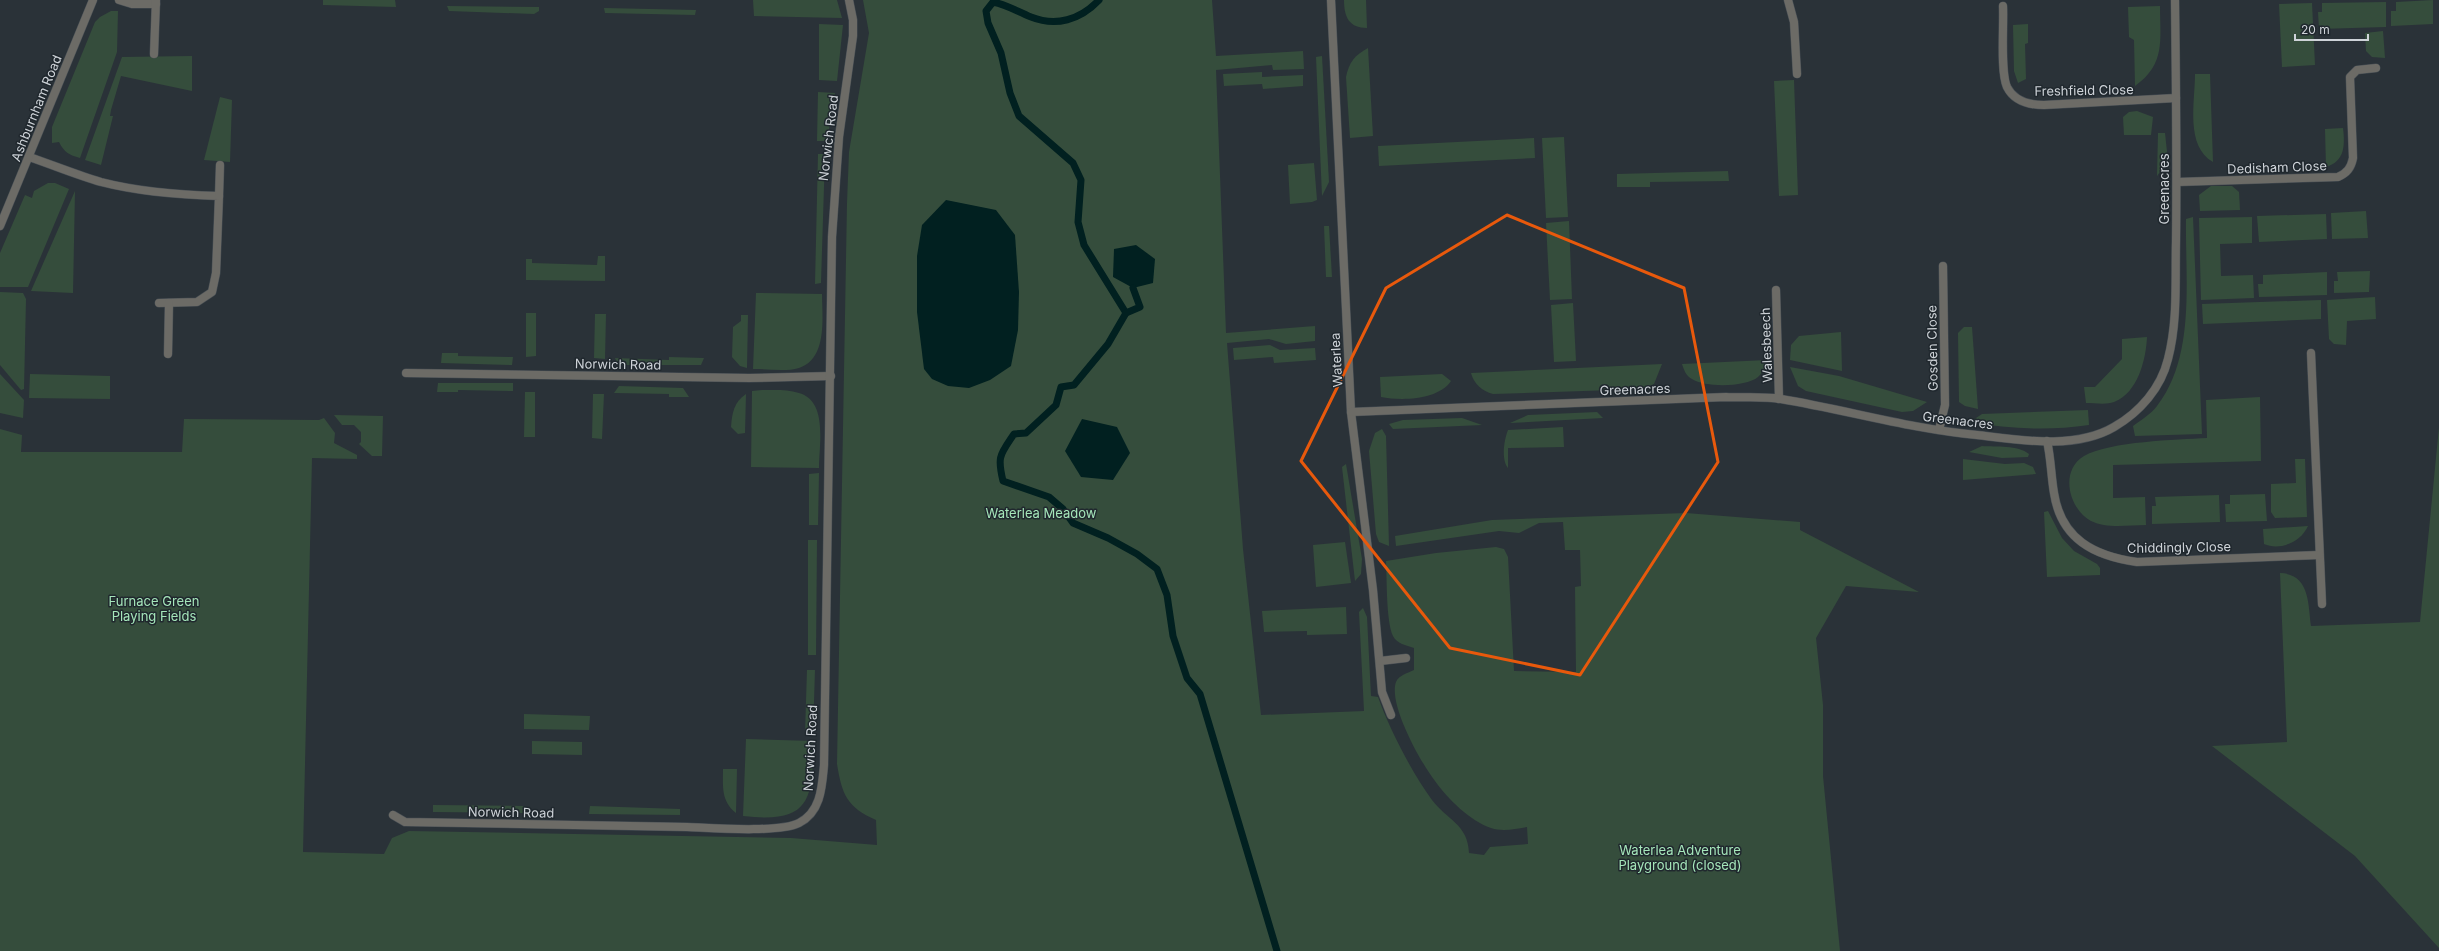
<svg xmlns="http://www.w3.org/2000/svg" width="2439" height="951" font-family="Inter,sans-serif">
	<rect width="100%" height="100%" fill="#2a3238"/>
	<!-- green -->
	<g fill="#354d3c">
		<path d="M323,0H395L396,7L323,5Z"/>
		<path d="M753,0H837L842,18L754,16Z"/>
		<path d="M863,0H1212L1216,56L1303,51L1304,69L1273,70L1272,65L1216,70L1226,333L1315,326V341L1286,344L1269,339L1227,343L1243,549L1261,715L1364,711L1359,612L1363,608L1367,617L1371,696L1378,697C1390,730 1411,771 1432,800C1447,820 1468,824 1469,853L1484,855L1490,847L1528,844L1527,827C1515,829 1503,832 1491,828C1470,821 1448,799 1435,781C1421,763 1388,704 1396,682C1399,675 1408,673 1414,670V648C1406,645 1397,644 1393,636C1386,621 1387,579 1386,561L1436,553L1496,547L1504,549L1508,557L1514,671L1576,672L1575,587L1581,586L1580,550H1565L1563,522L1539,523L1519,533L1499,531L1396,546L1395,536L1492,520L1686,513L1800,522V530L1919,592L1846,586L1816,638L1823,705V776L1840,951H0V429L22,435L21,452H182L184,419L319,420L324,418L335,433L334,443L357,455V459L312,458L303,852L384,854L392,838L409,831L791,838L877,845L876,820C847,807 842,795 837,764L847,203L849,152L869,33Z"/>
		<path d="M1344,0H1366L1367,28C1349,28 1344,17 1344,0Z"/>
		<path d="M2433,0V24L2391,26V11H2396V2Z"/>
		<path d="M2386,2V27L2319,29L2318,12H2322V3Z"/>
		<path d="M2312,3L2315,65L2282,67L2279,4Z"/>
		<path d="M447,6L539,7V11L534,14L449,11Z"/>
		<path d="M2160,6C2160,40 2166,64 2135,86L2134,40L2129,37L2128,7Z"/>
		<path d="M604,8L696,10L695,15L605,13Z"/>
		<path d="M111,11H118L117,52L80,158C69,155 64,152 59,142L52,143V127L95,22L100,17Z"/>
		<path d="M819,24L843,25L837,81L819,80Z"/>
		<path d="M2028,24V43L2025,44L2026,79L2018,83L2014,71L2013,25Z"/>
		<path d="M2383,31L2385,58L2372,57L2366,51L2365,33Z"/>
		<path d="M1368,48L1373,136L1350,138L1346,77C1349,62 1355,55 1368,48Z"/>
		<path d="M192,56V91L121,76L111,110L110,116H113L101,165L85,160L122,57Z"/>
		<path d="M1322,56L1329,182L1322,196L1316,57Z"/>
		<path d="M1262,72V77L1303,75V86L1263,89L1262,84L1224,86L1223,74Z"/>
		<path d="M2195,74H2210L2213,162C2185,146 2195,102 2195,74Z"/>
		<path d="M1794,80L1798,195L1779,196L1774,81Z"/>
		<path d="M818,92L835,93L827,141H817Z"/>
		<path d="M220,97L232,100L230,162L204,160Z"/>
		<path d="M2137,111L2153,117L2151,135H2124L2123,117L2129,112Z"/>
		<path d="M2343,128C2345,145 2345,161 2326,167L2325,129Z"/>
		<path d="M2158,133H2165L2168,161L2157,176Z"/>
		<path d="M1564,137L1568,217L1546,218L1542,138Z"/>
		<path d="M1534,138L1535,158L1379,166L1378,146Z"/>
		<path d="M818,154H825L821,283L815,284Z"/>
		<path d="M1314,163L1317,200L1312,202L1290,204L1288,165Z"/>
		<path d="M1728,171L1729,181L1650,182V187H1617V174Z"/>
		<path d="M48,183H55L69,189L28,287H0V253L25,195L32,198L34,191Z"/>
		<path d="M2211,186H2232L2239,192L2240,210L2200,211L2199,195Z"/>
		<path d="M75,191L73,293L31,291Z"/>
		<path d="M2366,211L2368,238L2332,239L2331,213Z"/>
		<path d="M2326,214L2327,239L2259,242L2257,216Z"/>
		<path d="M2193,217L2202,434L2135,436L2133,426C2141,420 2151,414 2157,406C2196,355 2185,280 2186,219Z"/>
		<path d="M2252,217V243L2220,244L2221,276L2253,275L2254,298L2201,300L2199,218Z"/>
		<path d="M1569,221L1572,299L1550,300L1546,223Z"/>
		<path d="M1324,226H1329L1332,277H1326Z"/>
		<path d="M598,256H605V281L526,280V259H532V263L597,265Z"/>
		<path d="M2370,271L2369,292L2334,293V281H2338L2337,272Z"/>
		<path d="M2327,272V295L2259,297L2258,284H2263V275Z"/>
		<path d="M0,292L23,293L26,299L24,389L21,390L0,365Z"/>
		<path d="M756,293L822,294C822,316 828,359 799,368C786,372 768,369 753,369Z"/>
		<path d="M2375,297L2376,319L2347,321L2346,345L2334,344L2329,339L2327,300Z"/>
		<path d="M2321,300V319L2203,324L2202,304Z"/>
		<path d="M1573,303L1576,361L1554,362L1551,305Z"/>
		<path d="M526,313H536V356L526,357Z"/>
		<path d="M595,314H606L605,359L594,358Z"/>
		<path d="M741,315H748L747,368L740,366L732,357L733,327L741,321Z"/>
		<path d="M1964,327H1972L1978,409L1965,406L1959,402L1958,333Z"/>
		<path d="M1841,332L1842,371L1790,360L1791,345L1799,336Z"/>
		<path d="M2147,337C2146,359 2138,393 2114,402C2106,405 2095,403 2086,403L2084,387H2095L2122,359V339Z"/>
		<path d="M1270,345L1280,350L1315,348L1316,360L1274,363L1273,357L1234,360L1233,348Z"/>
		<path d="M442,353H458V356L513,357L512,365L441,363Z"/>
		<path d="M669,357L704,358L701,365H618L615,358L669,360Z"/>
		<path d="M1767,360C1765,366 1763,373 1758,377C1746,387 1706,388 1692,379C1686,376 1684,370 1682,364Z"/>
		<path d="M1662,364L1654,384L1643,389L1493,394C1482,391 1474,384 1471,373Z"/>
		<path d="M1790,367L1839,376L1927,402L1913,411L1902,412L1806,391L1798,386Z"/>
		<path d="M0,374L24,400L23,418L0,413Z"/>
		<path d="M30,374L110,376V399L29,398Z"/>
		<path d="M1442,374L1451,381C1438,400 1402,401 1381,397L1380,377Z"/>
		<path d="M438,383H513V391L458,390V392H437Z"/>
		<path d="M619,386L683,388L689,397H669V394L614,393Z"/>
		<path d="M762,390C774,390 787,389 799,393C828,401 819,445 819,468L751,467L752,391Z"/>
		<path d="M525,392H535V437H524Z"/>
		<path d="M593,394H604L602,439L592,438Z"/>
		<path d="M746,394L745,433L738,434L731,427C732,413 734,402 746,394Z"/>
		<path d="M2260,397L2261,461L2113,465V498L2145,497L2146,525C2128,525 2107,529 2091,521C2069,509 2059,471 2084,456C2111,441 2176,440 2207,438L2206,400Z"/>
		<path d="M2088,410L2089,425C2049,431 2009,429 1970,422L1982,414Z"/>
		<path d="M1597,412L1603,418L1510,423L1528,415Z"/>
		<path d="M334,415L383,416L382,456H372L359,444L361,442V432L354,425H342Z"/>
		<path d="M1462,418L1482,425L1393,429L1389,424L1403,420Z"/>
		<path d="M1563,427L1564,447L1508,448V468C1501,460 1504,440 1508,430Z"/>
		<path d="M2439,427V948L2355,856L2212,746L2287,742L2280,573C2310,574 2308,604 2311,626L2420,622Z"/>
		<path d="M1382,429L1386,436L1389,546L1379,542L1376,534L1369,451L1375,433Z"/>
		<path d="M1982,446C1996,447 2018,445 2029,454L2028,457L2002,458L1969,452Z"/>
		<path d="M1963,459L2005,464L2024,463L2033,467L2036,474L1963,480Z"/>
		<path d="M2295,459H2305L2307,517L2275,518L2271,512V484L2296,483Z"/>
		<path d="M1346,464L1362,559L1361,574L1355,581L1342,467Z"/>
		<path d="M819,473L818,525H809V474Z"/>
		<path d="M2265,494L2267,521L2226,522L2225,504H2230V495Z"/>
		<path d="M2219,495L2220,522L2152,524V506H2156L2155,497Z"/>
		<path d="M2048,511L2062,538L2074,551L2097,564L2100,568V575L2047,577L2044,512Z"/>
		<path d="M2308,526C2301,542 2280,551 2264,544L2263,529Z"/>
		<path d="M808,540H817L816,655H808Z"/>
		<path d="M1345,542L1351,583L1316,587L1313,545Z"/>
		<path d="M1346,607L1347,634L1307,635V631L1264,632L1262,611Z"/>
		<path d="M807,670H815L813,733H805Z"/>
		<path d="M524,714L590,716L589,730L524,729Z"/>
		<path d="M746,739L813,741C813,799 811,824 743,816Z"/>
		<path d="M532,741L582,742V755L532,754Z"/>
		<path d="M723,769H737L736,813C721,801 723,787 723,769Z"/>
		<path d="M433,805L524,806L523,813L433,812Z"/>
		<path d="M590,806L680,809V815L589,814Z"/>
	</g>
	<!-- water -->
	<g fill="#012020">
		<path d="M946,200L996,210L1015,235L1019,292L1018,330L1011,366L990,380L969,388L948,386L932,379L924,369L917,312V256L922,225Z"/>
		<path d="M1136,245L1155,259L1153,283L1133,288L1113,277L1114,249Z"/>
		<path d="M1082,419L1117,427L1130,453L1113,480L1081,477L1065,451Z"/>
	</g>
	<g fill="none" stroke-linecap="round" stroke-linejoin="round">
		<!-- stream -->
		<g stroke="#012020" stroke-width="7">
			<path d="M1099,0C1080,20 1056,27 1031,17C1018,12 1008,5 993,2L986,11L988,23L1001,53L1010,93L1019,116L1073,163L1081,180L1078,222L1084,245L1126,313"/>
			<path d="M1133,288L1140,307L1126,313L1108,344L1074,385L1061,387L1056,405L1026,433L1014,434C1000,455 997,456 1003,481L1049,497L1063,509L1073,523L1108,538L1137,554L1157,569L1167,595L1173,636L1187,678L1200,694L1277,951"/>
		</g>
		<defs>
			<g id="street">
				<path d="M119,0L132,4H156"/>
				<path d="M1331,0L1351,412L1373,590L1382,692L1391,715"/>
				<path d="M1788,0L1794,22L1797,74"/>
				<path d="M2003,6C2004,25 2000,72 2007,87C2014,101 2030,105 2044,105L2176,98"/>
				<path d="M154,54L156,0"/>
				<path d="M29,157C53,165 77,175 101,182C140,192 179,195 219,196L216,273L212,292L197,302L159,303"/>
				<path d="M2177,182L2338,177C2347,173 2351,168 2353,158L2350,77L2357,70L2376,68"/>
				<path d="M219,196L220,165"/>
				<path d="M0,226L93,0"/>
				<path d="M1776,290L1779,399"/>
				<path d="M2311,353L2322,604"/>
				<path d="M168,354L169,303"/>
				<path d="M406,373L749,378L831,376"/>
				<path d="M1351,412L1726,397C1744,398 1764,396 1781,399C1847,410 1911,429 1977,435C2019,440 2075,450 2114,427C2140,412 2161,388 2168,359C2178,321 2175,280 2176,241C2177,161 2176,80 2175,0"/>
				<path d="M1939,430L1945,405L1943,266"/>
				<path d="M2047,441C2051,458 2051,476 2054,493C2061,539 2094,556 2137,562L2319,555"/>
				<path d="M1380,661L1406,658"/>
				<path d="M393,815L405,822C499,824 593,825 687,827C712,828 779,833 799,823C821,812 822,787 824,765L832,237L839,137L853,36V20L849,0"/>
			</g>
		</defs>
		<!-- street casing -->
		<use href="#street" stroke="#484f55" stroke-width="9"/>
		<!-- street -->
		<use href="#street" stroke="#6c6b66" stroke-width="8"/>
	</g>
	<!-- marked area -->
	<path fill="none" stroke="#e8590c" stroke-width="3" stroke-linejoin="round" d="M1507,215L1684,288L1718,462L1580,675L1450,648L1301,461L1386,288Z"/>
	<g text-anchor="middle" stroke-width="3" stroke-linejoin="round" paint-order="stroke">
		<!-- street labels -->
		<g font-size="13" fill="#ced3d8" stroke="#20282e">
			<text transform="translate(2084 90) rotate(-1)" y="5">Freshfield Close</text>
			<text transform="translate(36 108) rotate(-68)" y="5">Ashburnham Road</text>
			<text transform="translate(828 138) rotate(-83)" y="5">Norwich Road</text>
			<text transform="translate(2277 167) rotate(-2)" y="5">Dedisham Close</text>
			<text transform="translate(2164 189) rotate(-90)" y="5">Greenacres</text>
			<text transform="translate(1766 345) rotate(-92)" y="5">Walesbeech</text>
			<text transform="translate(1932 348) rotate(-91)" y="5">Gosden Close</text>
			<text transform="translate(1336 360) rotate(-93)" y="5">Waterlea</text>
			<text transform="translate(618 364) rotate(1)" y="5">Norwich Road</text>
			<text transform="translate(1635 389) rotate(-2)" y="5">Greenacres</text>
			<text transform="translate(1958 420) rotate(7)" y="5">Greenacres</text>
			<text transform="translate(2179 547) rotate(-1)" y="5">Chiddingly Close</text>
			<text transform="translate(810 748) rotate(-87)" y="5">Norwich Road</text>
			<text transform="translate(511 812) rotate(1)" y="5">Norwich Road</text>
		</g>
		<!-- park labels -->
		<g font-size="13" fill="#a5e6ba" stroke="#20282e">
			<text x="1041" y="518">Waterlea Meadow</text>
			<text x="154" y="606">Furnace Green<tspan x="154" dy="15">Playing Fields</tspan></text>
			<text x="1680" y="855">Waterlea Adventure<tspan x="1680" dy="15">Playground (closed)</tspan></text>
		</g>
	</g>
	<!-- scale -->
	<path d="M2295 34v6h73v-6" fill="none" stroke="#ced3d8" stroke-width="2"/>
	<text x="2301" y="34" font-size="12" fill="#ced3d8" stroke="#20282e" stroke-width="3" paint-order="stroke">20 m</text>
</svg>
